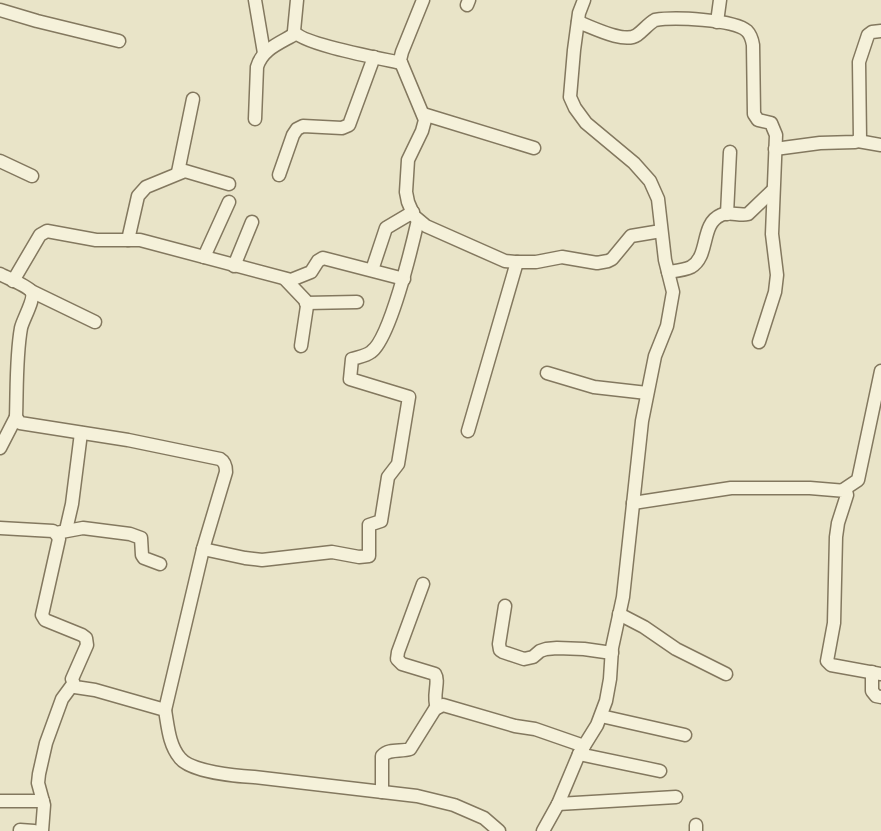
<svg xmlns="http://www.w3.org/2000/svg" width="881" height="831" font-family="'Source Serif 4',serif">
	<rect width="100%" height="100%" fill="#e9e4c8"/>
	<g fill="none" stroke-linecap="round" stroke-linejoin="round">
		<defs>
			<g id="minor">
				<path d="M255,0L264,53"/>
				<path d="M297,0L294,31C301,44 383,59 401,63"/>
				<path d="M423,0L402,52L400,60L425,120L422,131L408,160L406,192L408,202L414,216L426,226L505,261L515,262H536L562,257L597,263L608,261L612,259L631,236L661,231"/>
				<path d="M467,5L469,0"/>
				<path d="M0,10L37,21L119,41"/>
				<path d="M578,22C592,27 624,44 637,35C644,30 648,24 655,20C673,17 734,19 747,31C751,35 752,39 753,45L754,114L758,120L771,123L776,135L772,234L777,275L775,292L759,342"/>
				<path d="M717,22L720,0"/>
				<path d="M423,114L534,148"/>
				<path d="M255,119L257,67C262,49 280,43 295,34"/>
				<path d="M858,141L881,145"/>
				<path d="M775,149L820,143L855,142L860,139L859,62L868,35L872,32L881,31"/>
				<path d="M0,161L32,176"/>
				<path d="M178,172L193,99"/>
				<path d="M279,175L293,135L297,129L303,126L342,128L349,125L374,57"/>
				<path d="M727,214L730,152"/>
				<path d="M128,240L138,196L146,187L185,171L229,184"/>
				<path d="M204,257L229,202"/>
				<path d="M234,266L252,222"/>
				<path d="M372,270L386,228L413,212"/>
				<path d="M668,272C675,271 685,270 691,267C710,256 700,224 721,215C729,211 739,216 748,214L773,190"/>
				<path d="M0,274C7,278 26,285 31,291C36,298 23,319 21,328C16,356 17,388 16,417L20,423L128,440L220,459C225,462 226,466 226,472L203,549L165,710"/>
				<path d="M285,279L305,300L307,306L301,346"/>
				<path d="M13,281L40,235L47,231L96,240H140L291,280L311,272L318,261L323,258L404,279"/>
				<path d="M31,291L95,322"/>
				<path d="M306,303L357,302"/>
				<path d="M547,373L594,387L647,393"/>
				<path d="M468,431L517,262"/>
				<path d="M0,448L16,417"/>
				<path d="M843,490L858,480L881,371"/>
				<path d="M633,503L731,488H810L846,491L847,495L838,523L836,537L834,623L827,661L831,665L881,674"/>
				<path d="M0,528L53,531L57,535L59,539L42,615L45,620L82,635L86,638L87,645L72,679L75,687L95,690L165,710C168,727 169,745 180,758C191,772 237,776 254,777L417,796L454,805L484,818L499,831"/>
				<path d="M66,530L72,504L81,433"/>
				<path d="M56,533L83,528L130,534L141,538L142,555L144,558L160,564"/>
				<path d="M203,549L245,558L262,560L332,552L359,557L369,556V525L381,521L388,477L398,464L409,397L350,379L352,359C358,357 366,356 371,352C390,339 412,246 418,220"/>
				<path d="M423,584L398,652L397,659L402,664L435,674C440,682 432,695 437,708"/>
				<path d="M505,606L499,644L500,650L503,652L524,659L533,657L540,651L546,649L557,648L584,649L612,653"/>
				<path d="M619,614L644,627L676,649L726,674"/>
				<path d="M872,672V691L876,696L881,697"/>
				<path d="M601,716L685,735"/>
				<path d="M579,754L660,771"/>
				<path d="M382,792V756C389,748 401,752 410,749L435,709L443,705L515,726L535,729L584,746"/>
				<path d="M0,801H43"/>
				<path d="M558,804L676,797"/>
				<path d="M20,830L34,831"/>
				<path d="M42,831L44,805L38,783L39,774L46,743L62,699L73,684"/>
				<path d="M543,831L558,804L579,754L597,725L606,701L610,679L612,648L623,597L642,421L655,356L667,326L673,292L665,260L658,199L650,181L634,163L586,123L575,108L570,97L574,50L579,13L584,0"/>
				<path d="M696,831V825"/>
			</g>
		</defs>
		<!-- minor casing -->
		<use href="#minor" stroke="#83785f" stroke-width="15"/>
		<!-- minor -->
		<use href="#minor" stroke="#f5f1da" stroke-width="12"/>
	</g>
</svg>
